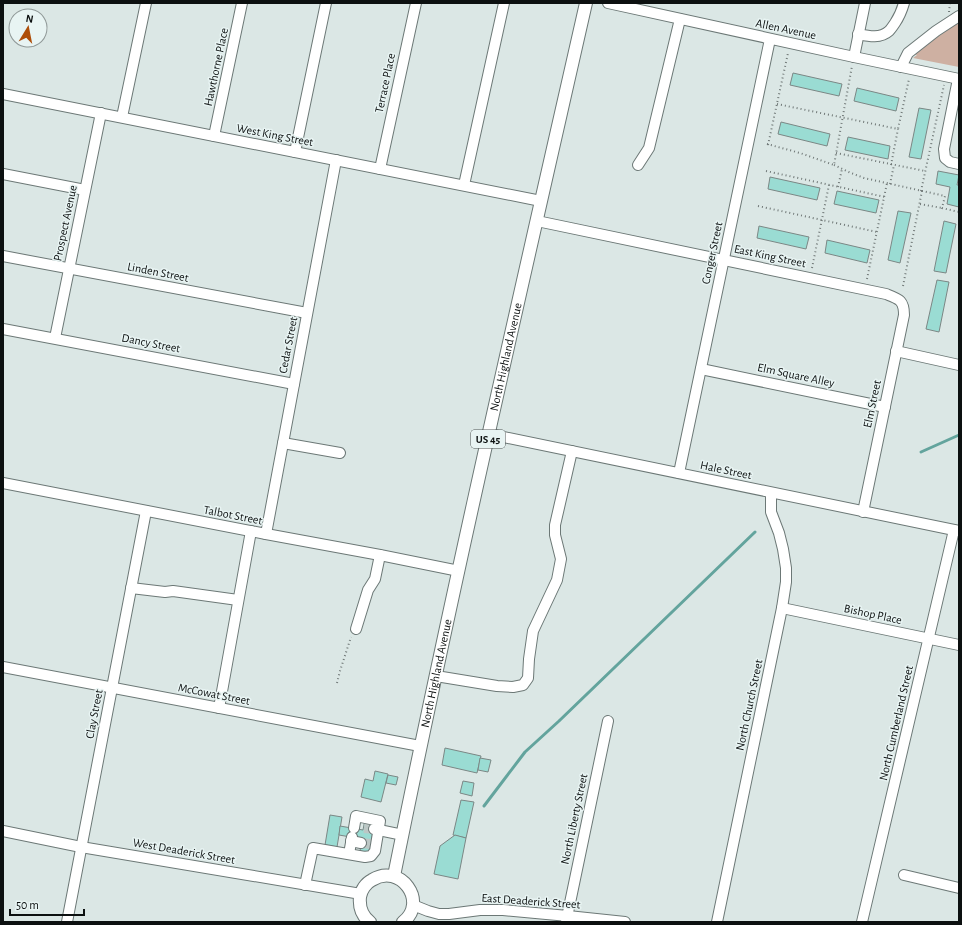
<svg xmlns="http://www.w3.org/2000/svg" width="962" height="925" font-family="'Alegreya Sans',sans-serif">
	<rect width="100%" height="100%" fill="#dbe7e5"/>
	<!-- green -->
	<path fill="#ceb0a2" d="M959,22V67L913,58L917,55L912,54Z"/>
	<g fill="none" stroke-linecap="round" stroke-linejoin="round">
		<!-- stream -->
		<g stroke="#63a49d" stroke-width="3">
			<path d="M921,452L959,435"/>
			<path d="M484,806L525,752L559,721L755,532"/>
		</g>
	</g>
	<!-- building -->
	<g fill="#9adcd3" stroke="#7b8785">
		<path d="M793,73L842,84L839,96L790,85Z"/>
		<path d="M857,88L899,98L896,111L854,101Z"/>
		<path d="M919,108L931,110L921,159L909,157Z"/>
		<path d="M781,122L830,134L827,146L778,134Z"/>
		<path d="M848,137L890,146L888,159L845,150Z"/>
		<path d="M938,171L959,175L957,185H959V207L947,204L950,187L936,184Z"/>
		<path d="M770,177L820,188L817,200L768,189Z"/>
		<path d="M837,191L879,200L876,213L834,204Z"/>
		<path d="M898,211L911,213L900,263L888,260Z"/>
		<path d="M944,221L956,224L946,273L934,271Z"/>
		<path d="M759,226L809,237L806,249L757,238Z"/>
		<path d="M827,240L870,250L867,263L825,253Z"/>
		<path d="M937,280L949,282L939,332L926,329Z"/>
		<path d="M445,748L481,756L477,773L442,765Z"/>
		<path d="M480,758L491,760L488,772L478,770Z"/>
		<path d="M375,771L388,774L381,802L361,797L365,779L373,781Z"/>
		<path d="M388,775L398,777L396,785L386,783Z"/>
		<path d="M463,781L474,783L472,796L460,793Z"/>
		<path d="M461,800L474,802L466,838L453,835Z"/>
		<path d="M330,815L342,817L337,847L325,845Z"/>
		<path d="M365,819L375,821L369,853L360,851L362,839L339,835L340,826L363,830Z"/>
		<path d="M455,835L466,838L458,879L434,874L440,846Z"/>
	</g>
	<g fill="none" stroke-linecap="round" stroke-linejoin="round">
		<!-- minor-tunnel -->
		<g stroke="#bcc7c5" stroke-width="10" stroke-dasharray="10 5" stroke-linecap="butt">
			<path d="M364,828L374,829"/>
			<path d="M361,843L371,844"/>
		</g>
		<defs>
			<g id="minor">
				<path d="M608,3L854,57L959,79"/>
				<path d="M858,34C868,36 880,39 889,31C891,29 893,26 895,23C899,17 902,10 904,3"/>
				<path d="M854,57L865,3"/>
				<path d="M901,67L908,53L936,31L959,16"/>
				<path d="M958,79L944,149L945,158L950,162L959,164"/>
				<path d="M3,94L541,201"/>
				<path d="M122,117L146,3"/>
				<path d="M214,136L242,3"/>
				<path d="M295,152L326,3"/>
				<path d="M638,165L649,148L680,19"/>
				<path d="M380,169L416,3"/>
				<path d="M3,174L85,190"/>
				<path d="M464,185L504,3"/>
				<path d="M537,221L886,294C899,299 904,300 904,315L863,512"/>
				<path d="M3,256L307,313"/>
				<path d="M3,329L294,384"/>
				<path d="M55,338L101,113"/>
				<path d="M896,351L959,365"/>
				<path d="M701,369L885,407"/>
				<path d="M489,434L959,531"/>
				<path d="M283,443L340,453"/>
				<path d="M679,473L770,39"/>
				<path d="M3,483L266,534L380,555L459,571"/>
				<path d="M266,534L336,160"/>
				<path d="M131,588L165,592L173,591L238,600"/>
				<path d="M782,608L959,645"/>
				<path d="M356,629L368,590L375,579L380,555"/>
				<path d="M3,667L420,746"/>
				<path d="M436,676L497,686L513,687L523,685L528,678L529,659L533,631L557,580L561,559L555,535V525L572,451"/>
				<path d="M219,708L251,531"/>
				<path d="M374,829L403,835"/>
				<path d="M3,831L81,847L361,894"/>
				<path d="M351,841L361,843"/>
				<path d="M349,854L352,837"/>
				<path d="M904,875L959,888"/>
				<path d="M305,885L313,848L365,857L371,856L375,851L380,821L356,816L354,828"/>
				<path d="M413,905L428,911L439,914H449L480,910H503L568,916L625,922"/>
				<path d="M67,922L146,511"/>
				<path d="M566,922L608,721"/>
				<path d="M717,922L782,608L786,582V568L783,549L779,533L771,512V493"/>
				<path d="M862,922L954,530"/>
			</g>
			<g id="major">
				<path id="s1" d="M394,876C453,584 520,294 586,3"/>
				<path d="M370,922C362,916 359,907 360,897C361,890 366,883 372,880C400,862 429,902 403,922"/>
			</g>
		</defs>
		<!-- minor casing -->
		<use href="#minor" stroke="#6c7876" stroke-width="12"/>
		<!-- major casing -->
		<use href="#major" stroke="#6c7876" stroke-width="14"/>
		<!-- path -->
		<g stroke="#707877" stroke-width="2" stroke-dasharray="1 3" stroke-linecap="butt">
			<path d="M949,12L950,3"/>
			<path d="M777,104L898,129L909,79"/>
			<path d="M767,144L800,153L834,165L852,66"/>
			<path d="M768,145L788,53"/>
			<path d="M836,153L925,171"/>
			<path d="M834,165L851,173L864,178L945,196L942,208L959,212"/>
			<path d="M891,165L898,129"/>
			<path d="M766,171L885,197"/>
			<path d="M890,184L894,165"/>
			<path d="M838,187L842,169"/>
			<path d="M921,191L944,85"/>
			<path d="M920,204L942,208"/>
			<path d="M758,206L877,232"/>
			<path d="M812,268L829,185"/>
			<path d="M867,279L887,183"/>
			<path d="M903,286L922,191"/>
			<path d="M337,683L340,671L351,637"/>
		</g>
		<!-- minor -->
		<use href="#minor" stroke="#fff" stroke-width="10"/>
		<!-- major -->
		<use href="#major" stroke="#fff" stroke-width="12"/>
	</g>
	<g text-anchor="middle" stroke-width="3" stroke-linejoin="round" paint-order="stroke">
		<!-- shield labels -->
		<rect fill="#e8f4f3" stroke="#4e5454" stroke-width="1" x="471" y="430" width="34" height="18" rx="3"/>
		<g font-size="11" font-weight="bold" fill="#0c1010">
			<text x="488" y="443">US 45</text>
		</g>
		<!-- street labels -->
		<g font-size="12" fill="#0c1010" stroke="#e8f4f3">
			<text transform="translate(786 29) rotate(12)" y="4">Allen Avenue</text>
			<text transform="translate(216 67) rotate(-78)" y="4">Hawthorne Place</text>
			<text transform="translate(385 83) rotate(-78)" y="4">Terrace Place</text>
			<text transform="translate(275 135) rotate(11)" y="4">West King Street</text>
			<text transform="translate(65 223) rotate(-78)" y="4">Prospect Avenue</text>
			<text transform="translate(712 253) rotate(-78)" y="4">Conger Street</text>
			<text transform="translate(770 256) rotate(12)" y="4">East King Street</text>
			<text transform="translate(158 272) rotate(11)" y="4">Linden Street</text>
			<text transform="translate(151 343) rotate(11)" y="4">Dancy Street</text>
			<text transform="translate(288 345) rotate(-79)" y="4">Cedar Street</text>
			<text dy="4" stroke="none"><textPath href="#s1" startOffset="531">North Highland Avenue</textPath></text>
			<text transform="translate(796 375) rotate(12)" y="4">Elm Square Alley</text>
			<text transform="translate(872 404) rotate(-78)" y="4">Elm Street</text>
			<text transform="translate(726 470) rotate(12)" y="4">Hale Street</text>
			<text transform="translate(233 515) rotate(11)" y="4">Talbot Street</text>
			<text transform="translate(873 614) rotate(12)" y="4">Bishop Place</text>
			<text dy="4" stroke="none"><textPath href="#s1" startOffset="207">North Highland Avenue</textPath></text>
			<text transform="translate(214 694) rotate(11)" y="4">McCowat Street</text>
			<text transform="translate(749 705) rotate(-78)" y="4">North Church Street</text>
			<text transform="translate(94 714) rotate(-79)" y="4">Clay Street</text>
			<text transform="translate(896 723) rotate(-77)" y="4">North Cumberland Street</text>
			<text transform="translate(574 819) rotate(-78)" y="4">North Liberty Street</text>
			<text transform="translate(184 851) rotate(10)" y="4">West Deaderick Street</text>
			<text transform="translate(531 901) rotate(4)" y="4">East Deaderick Street</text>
		</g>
	</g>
	<!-- border -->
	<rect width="962" height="925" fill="none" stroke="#0c1010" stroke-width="8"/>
	<!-- north arrow -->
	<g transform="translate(28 28) rotate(10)"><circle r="19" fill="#e8f4f3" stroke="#909998"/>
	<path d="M0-3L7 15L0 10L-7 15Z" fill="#ae4e09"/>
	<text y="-6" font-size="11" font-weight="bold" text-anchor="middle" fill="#0c1010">N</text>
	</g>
	<!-- scale -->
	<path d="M10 909v6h74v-6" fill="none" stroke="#0c1010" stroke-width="2"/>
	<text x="16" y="909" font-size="12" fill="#0c1010" stroke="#e8f4f3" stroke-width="3" paint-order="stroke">50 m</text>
</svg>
